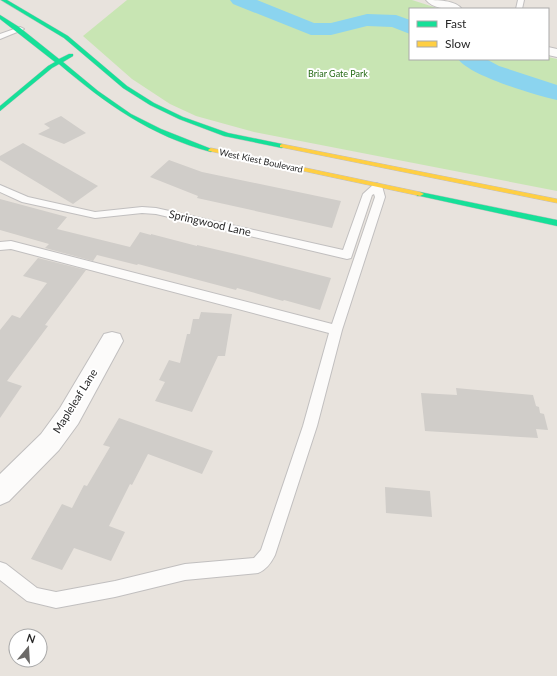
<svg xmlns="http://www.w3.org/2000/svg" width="557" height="676" font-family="Lato,sans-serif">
	<rect width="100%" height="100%" fill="#e8e3dd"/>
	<!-- green -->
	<path fill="#c8e5b3" d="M127,0H412L440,9H410V59H548V57L557,59V191L254,132L196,116L170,104L132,79L83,36Z"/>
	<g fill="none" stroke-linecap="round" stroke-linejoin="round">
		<!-- river -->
		<g fill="#8bd4ef" fill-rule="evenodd">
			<path d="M230,0H257L314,23H331L367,14L396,15L410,20V34L392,27L367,26L331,35H311L233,4Z"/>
			<path d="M458,59H486L499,66L557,85V100C535,95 470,76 458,59Z"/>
		</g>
	</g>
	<!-- building -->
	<g fill="#d0cdc9">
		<path d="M61,116L86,133L64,144L38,134L50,128L44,124Z"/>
		<path d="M23,143L98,186L73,204L0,160V156Z"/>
		<path d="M169,160L202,172L341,201L332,228L197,198L198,196L150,177Z"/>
		<path d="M0,199L67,217L57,229L130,247L140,232L151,235V234L197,246V245L240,255L331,278L320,310L284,300L283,301L237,288L236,290L138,264L137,265L97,255L93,261L45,248L49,244L0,230Z"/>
		<path d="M38,258L86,270L45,325L48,326L7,381L22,386L0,418V330L12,315L20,318L47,283L23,276Z"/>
		<path d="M201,312L232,314L225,356H218L192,412L155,401L165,382L159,380L169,360L180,363L187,334H190L193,319H199Z"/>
		<path d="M456,388L533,395L536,406L539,407L540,413L544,414L548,430L536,429L538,438L425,431L421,393L457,395Z"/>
		<path d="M119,418L213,451L202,474L148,454L132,485L130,484L109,526L125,532L111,561L74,548L62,570L31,559L62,504L72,508L84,485L87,486L110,447L103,445Z"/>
		<path d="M385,487L430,491L432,517L386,513Z"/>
	</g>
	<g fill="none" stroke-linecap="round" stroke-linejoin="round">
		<defs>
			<g id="lane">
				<path d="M518,0H524L522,9H516Z"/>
				<path d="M20,27L24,29L22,30L0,39V34Z"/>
				<path d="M377,183L382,186L385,197L342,330L317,426L275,555C271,563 266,570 258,573L185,580L115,597L56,608L27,601L0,580V562L6,564L37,588L56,592L115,581L185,564L254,558L261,550L303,426L329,333L11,249L0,250V242L11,241L332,324L375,197L374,194L372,195L351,258L347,259L156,214L142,213L95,218L22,202L0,192V185L28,197L95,212L142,207L156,208L343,250L363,194L374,184Z"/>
			</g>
			<g id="street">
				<path d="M426,0C437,0 455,0 462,9C451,9 434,10 426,0Z"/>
				<path d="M548,47L557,49V57L548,55Z"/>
				<path d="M112,332L120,334L123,341L78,424L59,450L9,501L0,505V474L41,434L60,408L104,334Z"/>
			</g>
			<g id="fast">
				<path d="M1,0H7L68,36L127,86L154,103L183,117L228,133L282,144L285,146L282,148L224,136L179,119L150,105L123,88L64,38Z"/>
				<path d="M0,15L19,27L59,59L69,54H73V56L63,62L98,91L131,114L161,129L214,150L211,152C151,136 106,104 59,64L52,68L0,111V106L48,66L55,62L0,19Z"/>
				<path d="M417,192H420L557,220V226L420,196H417Z"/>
			</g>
			<g id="slow">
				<path d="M282,144L557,199V203L280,147V145Z"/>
				<path d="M211,148L420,192L424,194L420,196L209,151L208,150Z"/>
			</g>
		</defs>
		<!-- lane casing -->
		<use href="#lane" stroke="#c1bfbf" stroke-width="2"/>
		<!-- street casing -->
		<use href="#street" stroke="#c1bfbf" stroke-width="2"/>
		<!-- fast casing -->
		<use href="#fast" stroke="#c1bfbf" stroke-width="1"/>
		<!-- slow casing -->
		<use href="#slow" stroke="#c1bfbf" stroke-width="1"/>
		<!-- lane -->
		<use href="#lane" fill="#fcfbfa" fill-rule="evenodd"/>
		<!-- street -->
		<use href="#street" fill="#fcfbfa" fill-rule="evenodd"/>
		<!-- fast -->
		<use href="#fast" fill="#16e098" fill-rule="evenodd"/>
		<!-- slow -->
		<use href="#slow" fill="#ffcf43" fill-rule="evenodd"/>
	</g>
	<g text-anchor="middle" stroke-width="4" stroke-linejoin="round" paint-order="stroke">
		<!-- far-park labels -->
		<g font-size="9" fill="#246914" stroke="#fff">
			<text x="338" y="77">Briar Gate Park</text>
		</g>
		<!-- far-street labels -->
		<g font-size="9" fill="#282828" stroke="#fff">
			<text transform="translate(261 161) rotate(12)" y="3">West Kiest Boulevard</text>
		</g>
		<!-- street labels -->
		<g font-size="11" fill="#282828" stroke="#fff">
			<text transform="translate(210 223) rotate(13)" y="4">Springwood Lane</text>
			<text transform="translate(75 401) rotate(-58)" y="4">Mapleleaf Lane</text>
		</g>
	</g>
	<!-- legend -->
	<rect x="409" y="8" width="140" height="52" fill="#ffffff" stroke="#a9a9a9"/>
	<rect x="417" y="21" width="20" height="6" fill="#16e098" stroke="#a9a9a9"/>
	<text x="445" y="28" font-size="12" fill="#282828">Fast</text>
	<rect x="417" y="41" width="20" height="6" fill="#ffcf43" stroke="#a9a9a9"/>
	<text x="445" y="48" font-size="12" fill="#282828">Slow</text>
	<!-- north arrow -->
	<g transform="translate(28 648) rotate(18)"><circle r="19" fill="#ffffff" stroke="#a9a9a9"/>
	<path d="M0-3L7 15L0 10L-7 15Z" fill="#6b6967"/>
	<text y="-6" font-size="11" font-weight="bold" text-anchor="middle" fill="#282828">N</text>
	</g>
</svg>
